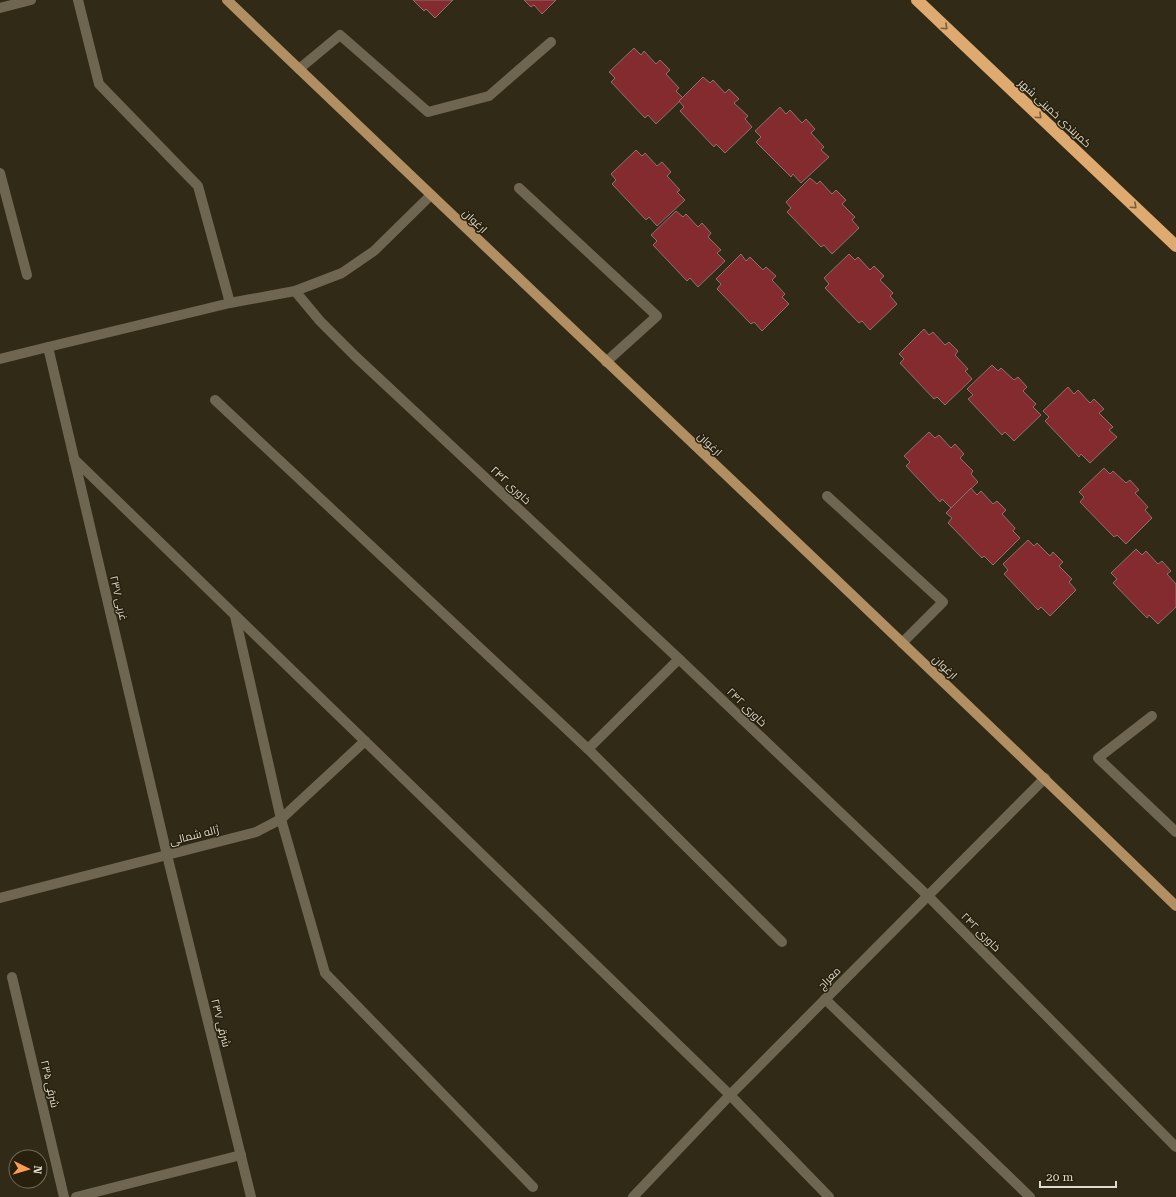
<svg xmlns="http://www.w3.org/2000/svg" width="1176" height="1197" font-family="'Roboto Serif',Cairo,serif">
	<rect width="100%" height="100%" fill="#312a17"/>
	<!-- building -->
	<g fill="#832b2f" stroke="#8c7270">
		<path d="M413,0H453L435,18L426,9L424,11Z"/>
		<path d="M524,0H556L542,14L534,5L531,7Z"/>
		<path d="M634,48L641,55L644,51L656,64L660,60L670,70L666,74L679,88L676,91L683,98L656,124L648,115L645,118L611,82L615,78L609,72Z"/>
		<path d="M703,77L710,83L713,80L725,93L729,89L739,99L734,103L748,116L745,119L752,127L725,153L716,144L714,147L680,111L684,107L679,101Z"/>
		<path d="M780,107L786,114L790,110L802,123L806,119L815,129L811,133L824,147L821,150L829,157L801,183L793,174L791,177L756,142L761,137L755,131Z"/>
		<path d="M636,150L642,156L645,153L657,166L662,162L671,172L667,176L680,190L677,192L685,200L657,226L649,217L646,220L612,184L616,180L611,174Z"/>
		<path d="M810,178L817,184L820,181L832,194L836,190L846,200L842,204L855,217L852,220L859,228L832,254L824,245L821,247L787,212L791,208L786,202Z"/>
		<path d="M676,211L683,217L686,214L698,227L702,223L711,233L708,237L721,250L717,253L725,261L698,287L690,278L687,281L653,245L657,241L651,235Z"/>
		<path d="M741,254L746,261L750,257L763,270L766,267L776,276L772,280L785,294L782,297L789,304L762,331L754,322L751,324L717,289L721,284L716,279Z"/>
		<path d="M849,254L855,260L858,257L870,270L874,266L884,276L880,280L893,293L890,296L897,304L870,330L862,321L859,323L825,288L829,284L824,278Z"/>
		<path d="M924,329L929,335L933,332L945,345L949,342L958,351L955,355L968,369L965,371L972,379L945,405L937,397L934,399L900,363L904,359L899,354Z"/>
		<path d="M992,365L998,371L1001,368L1014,380L1018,377L1027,387L1023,391L1036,404L1033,407L1041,415L1014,441L1005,432L1002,435L968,399L973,395L967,389Z"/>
		<path d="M1068,387L1074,394L1078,390L1090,403L1094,399L1104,409L1099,413L1113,427L1109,430L1117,437L1090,463L1081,454L1079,457L1045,421L1049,417L1043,411Z"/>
		<path d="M929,432L935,438L939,435L951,448L955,444L964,454L960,458L973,471L971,474L978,482L951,508L942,499L940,502L906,466L910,462L904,456Z"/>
		<path d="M1104,468L1110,474L1113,471L1126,483L1130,480L1139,490L1135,493L1148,507L1145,510L1152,518L1126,544L1117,535L1114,537L1080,502L1084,497L1079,492Z"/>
		<path d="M971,488L977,495L981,491L993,504L997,501L1006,510L1002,514L1015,528L1013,531L1020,538L993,565L984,556L982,558L948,523L952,518L946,513Z"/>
		<path d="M1028,540L1034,546L1037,543L1050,556L1053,552L1063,562L1059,566L1072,579L1069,582L1076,590L1050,616L1041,607L1038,610L1004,574L1008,570L1003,564Z"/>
		<path d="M1136,549L1142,555L1146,551L1158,564L1162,561L1171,571L1167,574L1176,584V607L1158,624L1149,615L1147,618L1113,583L1117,579L1111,573Z"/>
	</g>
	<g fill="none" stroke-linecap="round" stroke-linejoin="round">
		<!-- minor -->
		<g stroke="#6e6651" stroke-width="10">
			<path d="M78,0L99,84L198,186L230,303"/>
			<path d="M0,8L31,0"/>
			<path d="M299,69L340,35L428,112L489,96L551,42"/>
			<path d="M0,173L27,275"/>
			<path d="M519,188L657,316L606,362"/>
			<path d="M295,291L320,321L355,356L679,659L928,896L1176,1147"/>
			<path d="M48,347L167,855L251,1197"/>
			<path d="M0,359L48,347L230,303L295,291L342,273L374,251L431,195"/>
			<path d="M215,400L588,749L782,942"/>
			<path d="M74,459L730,1095L829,1197"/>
			<path d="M827,496L943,602L902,643"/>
			<path d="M235,616L281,819L325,973L533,1187"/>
			<path d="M1152,716L1098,758L1176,832"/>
			<path d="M588,749L679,659"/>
			<path d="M0,898L256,832L281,819L365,741"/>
			<path d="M12,977L64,1197"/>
			<path d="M825,999L1030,1197"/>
			<path d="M76,1197L241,1155"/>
			<path d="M633,1197L730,1095L1045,778"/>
		</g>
		<!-- major -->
		<path stroke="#b28f63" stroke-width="10" d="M227,0C543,303 862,601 1176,906"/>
		<!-- highway -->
		<path stroke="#dfaa6f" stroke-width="12" d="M917,0L1176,246"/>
	</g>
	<!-- one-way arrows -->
	<defs><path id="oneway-chevron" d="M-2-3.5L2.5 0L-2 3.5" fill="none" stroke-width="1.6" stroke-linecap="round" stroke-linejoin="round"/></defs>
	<g stroke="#7a5e39">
		<use href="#oneway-chevron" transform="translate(945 27) rotate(43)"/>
		<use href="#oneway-chevron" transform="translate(1039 116) rotate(43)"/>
		<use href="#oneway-chevron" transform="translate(1134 206) rotate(43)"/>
	</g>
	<g text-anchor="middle" stroke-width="3" stroke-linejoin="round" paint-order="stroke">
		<!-- street labels -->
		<g font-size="11" fill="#dedace" stroke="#27200d">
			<text transform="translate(1055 113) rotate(43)" y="4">کمربندی خمینی شهر</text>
			<text transform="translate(475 221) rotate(44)" y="4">ارغوان</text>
			<text transform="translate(710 444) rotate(43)" y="4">ارغوان</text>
			<text transform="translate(511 485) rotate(43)" y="4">۲۴۲ خاوری</text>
			<text transform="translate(119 598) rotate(77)" y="4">۲۳۷ غربی</text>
			<text transform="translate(945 667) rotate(44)" y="4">ارغوان</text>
			<text transform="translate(747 707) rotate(44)" y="4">۲۴۲ خاوری</text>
			<text transform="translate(194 835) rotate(-14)" y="4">ژاله شمالی</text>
			<text transform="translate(981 932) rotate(45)" y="4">۲۴۲ خاوری</text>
			<text transform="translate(829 978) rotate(-45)" y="4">معراج</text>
			<text transform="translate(221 1023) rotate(76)" y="4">۲۳۷ شرقی</text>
			<text transform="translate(50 1084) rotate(77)" y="4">۲۳۵ شرقی</text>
		</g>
	</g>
	<!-- north arrow -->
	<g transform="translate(28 1169) rotate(95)"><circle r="19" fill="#27200d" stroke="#706a5a"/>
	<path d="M0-3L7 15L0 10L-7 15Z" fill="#fc9d53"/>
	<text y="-6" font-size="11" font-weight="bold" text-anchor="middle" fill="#dedace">N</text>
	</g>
	<!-- scale -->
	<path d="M1040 1181v6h76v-6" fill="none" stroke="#dedace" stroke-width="2"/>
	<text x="1046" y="1181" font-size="12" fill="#dedace" stroke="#27200d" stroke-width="3" paint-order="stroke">20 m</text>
</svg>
